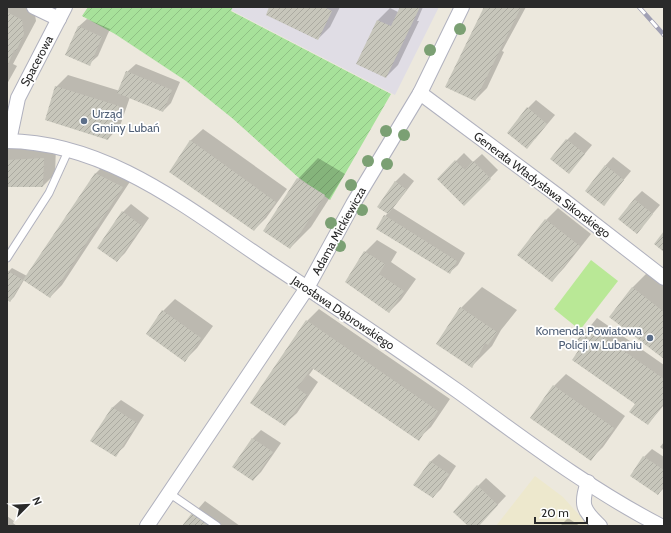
<svg xmlns="http://www.w3.org/2000/svg" width="671" height="533" font-family="Cabin,sans-serif">
	<defs>
		<pattern id="garden-furrows" width="10" height="10" patternUnits="userSpaceOnUse"><rect width="10" height="10" fill="#a7e19a"/><path d="M-1 1l2-2M0 10L10 0M9 11l2-2" fill="none" stroke="#90c185"/></pattern>
		<pattern id="building-hatch" width="6" height="6" patternUnits="userSpaceOnUse"><rect width="6" height="6" fill="#c7c6bb"/><path d="M-1 1l2-2M0 6l6-6M5 7l2-2" fill="none" stroke="#abaaa1"/></pattern>
	</defs>
	<rect width="100%" height="100%" fill="#ece8dd"/>
	<!-- industrial -->
	<path fill="#e0dde5" d="M233,7H439L395,95L231,10Z"/>
	<!-- education -->
	<path fill="#ede8cd" d="M535,476L563,497L589,526H496Z"/>
	<!-- garden -->
	<path fill="url(#garden-furrows)" d="M88,7H233L231,11L391,94L330,200L299,178L232,118L186,81L115,34L82,16Z"/>
	<!-- pitch -->
	<path fill="#b9e896" d="M591,260L618,281L580,330L554,309Z"/>
	<!-- shadow -->
	<g fill="#0003">
		<path d="M7,7H32L34,8L36,21L13,64L17,66L7,84Z"/>
		<path d="M270,7H340L330,27L318,39Z"/>
		<path d="M401,7H423L417,21H419L398,65L386,77L357,63L378,20L390,8L398,12Z"/>
		<path d="M485,7H526L502,51L504,52L487,88L475,100Z"/>
		<path d="M87,19L110,29L98,56L89,64L78,27Z"/>
		<path d="M136,64L180,82L171,103L163,111L130,97L120,126L108,139L56,87L68,75L120,91L127,72Z"/>
		<path d="M536,100L555,115L535,139L528,108Z"/>
		<path d="M203,129L287,189L266,218L254,230L190,141Z"/>
		<path d="M575,132L592,145L569,173L567,140Z"/>
		<path d="M56,147L55,174L43,186H7V148Z"/>
		<path d="M464,153L473,162L482,154L498,170L464,205L438,179Z"/>
		<path d="M613,157L631,171L604,204L605,166Z"/>
		<path d="M318,158L345,174L311,227L290,248L298,179Z"/>
		<path d="M108,161L135,174L62,285L50,297L24,280L14,297L10,301L7,299L8,272L12,268L27,276L96,173Z"/>
		<path d="M404,173L414,181L393,208L465,253L458,265L449,273L385,216L388,213L395,182Z"/>
		<path d="M642,191L660,205L637,232L634,199Z"/>
		<path d="M131,204L149,218L125,253L117,261L123,212Z"/>
		<path d="M558,208L591,234L564,268L552,281L546,220Z"/>
		<path d="M377,240L397,252L391,262L416,279L401,300L389,312L365,252Z"/>
		<path d="M648,272L664,285V358L632,288Z"/>
		<path d="M482,287L517,310L501,330L492,346L471,367L461,308Z"/>
		<path d="M175,299L213,326L197,348L185,360L163,311Z"/>
		<path d="M319,309L450,399L431,427L418,439L314,368L309,375L318,382L297,413L284,425L307,321Z"/>
		<path d="M597,318L664,365V405L648,424L636,404L578,341Z"/>
		<path d="M566,374L625,416L603,447L591,459L532,417L554,386Z"/>
		<path d="M121,400L144,415L124,447L115,455L112,408Z"/>
		<path d="M261,430L281,443L261,472L253,480L234,467L253,438Z"/>
		<path d="M664,442V450L660,447Z"/>
		<path d="M652,449L664,457V488L658,494L644,457Z"/>
		<path d="M439,454L456,466L441,489L433,497L430,462Z"/>
		<path d="M486,478L506,496L478,526H470L478,486Z"/>
		<path d="M205,501L240,526H183Z"/>
		<path d="M7,516L14,521L13,523L17,526H7Z"/>
		<path d="M568,518L580,526H560Z"/>
	</g>
	<!-- building -->
	<g fill="url(#building-hatch)">
		<path d="M269,7H324L332,11L318,40L266,15Z"/>
		<path d="M400,7H420L386,78L356,64L377,20L391,26Z"/>
		<path d="M484,7H521L475,101L445,87Z"/>
		<path d="M7,12L22,20L24,34L16,51L14,50L7,67Z"/>
		<path d="M78,26L102,37L90,66L65,55Z"/>
		<path d="M126,71L172,90L163,112L117,93Z"/>
		<path d="M55,86L119,106L108,140L45,120Z"/>
		<path d="M527,107L547,124L527,149L507,133Z"/>
		<path d="M566,139L585,154L569,174L550,159Z"/>
		<path d="M190,140L276,202L254,231L169,172Z"/>
		<path d="M44,158L43,187H7V160Z"/>
		<path d="M455,160L465,170L473,161L491,179L464,206L437,179Z"/>
		<path d="M605,165L624,180L604,206L585,191Z"/>
		<path d="M95,173L123,187L50,298L23,280Z"/>
		<path d="M297,178L325,195L290,249L263,231Z"/>
		<path d="M395,181L407,190L388,214L377,207Z"/>
		<path d="M634,199L653,214L637,234L618,219Z"/>
		<path d="M122,211L142,226L117,262L97,248Z"/>
		<path d="M384,215L457,261L450,274L376,229Z"/>
		<path d="M545,219L580,246L552,282L517,255Z"/>
		<path d="M664,231V252L654,244Z"/>
		<path d="M364,251L385,264L379,274L404,291L389,313L345,282Z"/>
		<path d="M8,271L23,280L10,302L7,300Z"/>
		<path d="M632,287L664,312V359L609,317Z"/>
		<path d="M460,307L497,332L488,345L485,343L472,368L436,344Z"/>
		<path d="M162,310L201,338L185,362L146,334Z"/>
		<path d="M306,320L438,411L419,441L312,368L297,388L307,395L285,426L250,403Z"/>
		<path d="M588,326L664,379V403L648,425L629,412L635,404L572,360L582,345L576,341Z"/>
		<path d="M553,385L614,428L591,461L530,418Z"/>
		<path d="M112,407L137,423L116,457L90,441Z"/>
		<path d="M252,438L273,452L253,481L232,467Z"/>
		<path d="M643,456L664,470V486L658,495L630,476Z"/>
		<path d="M430,461L449,474L433,498L413,485Z"/>
		<path d="M477,485L498,505L479,526H468L453,512Z"/>
		<path d="M192,513L211,526H182Z"/>
	</g>
	<g fill="none" stroke-linecap="round" stroke-linejoin="round">
		<defs>
			<g id="service">
				<path d="M7,258L49,193L69,149"/>
				<path d="M169,493L217,526"/>
			</g>
			<g id="minor">
				<path d="M34,7L59,19"/>
				<path d="M420,93L557,195L664,278"/>
				<path d="M7,141C106,142 186,207 265,260C330,303 395,347 459,392C524,439 589,489 661,526"/>
				<path d="M9,141L18,98L65,7"/>
				<path d="M588,482C580,505 583,510 600,526"/>
				<path d="M147,526L307,288L353,204L420,93L462,7"/>
			</g>
		</defs>
		<!-- service casing -->
		<use href="#service" stroke="#b0b1be" stroke-width="9"/>
		<!-- minor casing -->
		<use href="#minor" stroke="#b0b1be" stroke-width="16"/>
		<!-- service -->
		<use href="#service" stroke="#fff" stroke-width="7"/>
		<!-- minor -->
		<use href="#minor" stroke="#fff" stroke-width="14"/>
		<defs>
			<path id="rail" d="M639,7L664,35"/>
		</defs>
		<!-- rail casing -->
		<use href="#rail" stroke="#a0a0b4" stroke-width="4.5"/>
		<!-- rail -->
		<use href="#rail" stroke="#fff" stroke-width="3" stroke-dasharray="9" stroke-linecap="butt"/>
	</g>
	<!-- trees -->
	<g fill="#7ba073">
		<circle cx="460" cy="29" r="6"/>
		<circle cx="430" cy="50" r="6"/>
		<circle cx="386" cy="131" r="6"/>
		<circle cx="404" cy="135" r="6"/>
		<circle cx="368" cy="161" r="6"/>
		<circle cx="387" cy="164" r="6"/>
		<circle cx="351" cy="185" r="6"/>
		<circle cx="362" cy="210" r="6"/>
		<circle cx="331" cy="223" r="6"/>
		<circle cx="340" cy="246" r="6"/>
	</g>
	<!-- markers -->
	<g fill="#5c6f8a" stroke="#fff" stroke-width="1.5">
		<circle cx="84" cy="121" r="4"/>
		<circle cx="650" cy="338" r="4"/>
	</g>
	<g text-anchor="middle" stroke-width="3.5" stroke-linejoin="round" paint-order="stroke">
		<!-- street labels -->
		<g font-size="12" fill="#2a2a2a" stroke="#fff">
			<text transform="translate(37 61) rotate(-62)" y="4">Spacerowa</text>
			<text transform="translate(542 185) rotate(37)" y="4">Generała Władysława Sikorskiego</text>
			<text transform="translate(339 231) rotate(-61)" y="4">Adama Mickiewicza</text>
			<text transform="translate(343 313) rotate(34)" y="4">Jarosława Dąbrowskiego</text>
		</g>
		<!-- service labels -->
		<g font-size="12" fill="#4e5e75" stroke="#fff" text-anchor="start">
			<text x="92" y="118">Urząd<tspan x="92" dy="14">Gminy Lubań</tspan></text>
			<text x="642" y="335" text-anchor="end">Komenda Powiatowa<tspan x="642" dy="14">Policji w Lubaniu</tspan></text>
		</g>
	</g>
	<!-- border -->
	<rect width="671" height="533" fill="none" stroke="#2a2a2a" stroke-width="16"/>
	<!-- north arrow -->
	<g transform="translate(28 505) rotate(66)" stroke="#ffffff" stroke-width="3" paint-order="stroke">
	<path d="M0-3L7 15L0 10L-7 15Z" fill="#2a2a2a"/>
	<text y="-6" font-size="11" font-weight="bold" text-anchor="middle" fill="#2a2a2a">N</text>
	</g>
	<!-- scale -->
	<path d="M535 517v6h52v-6" fill="none" stroke="#2a2a2a" stroke-width="2"/>
	<text x="541" y="517" font-size="12" fill="#2a2a2a" stroke="#ffffff" stroke-width="3" paint-order="stroke">20 m</text>
</svg>
